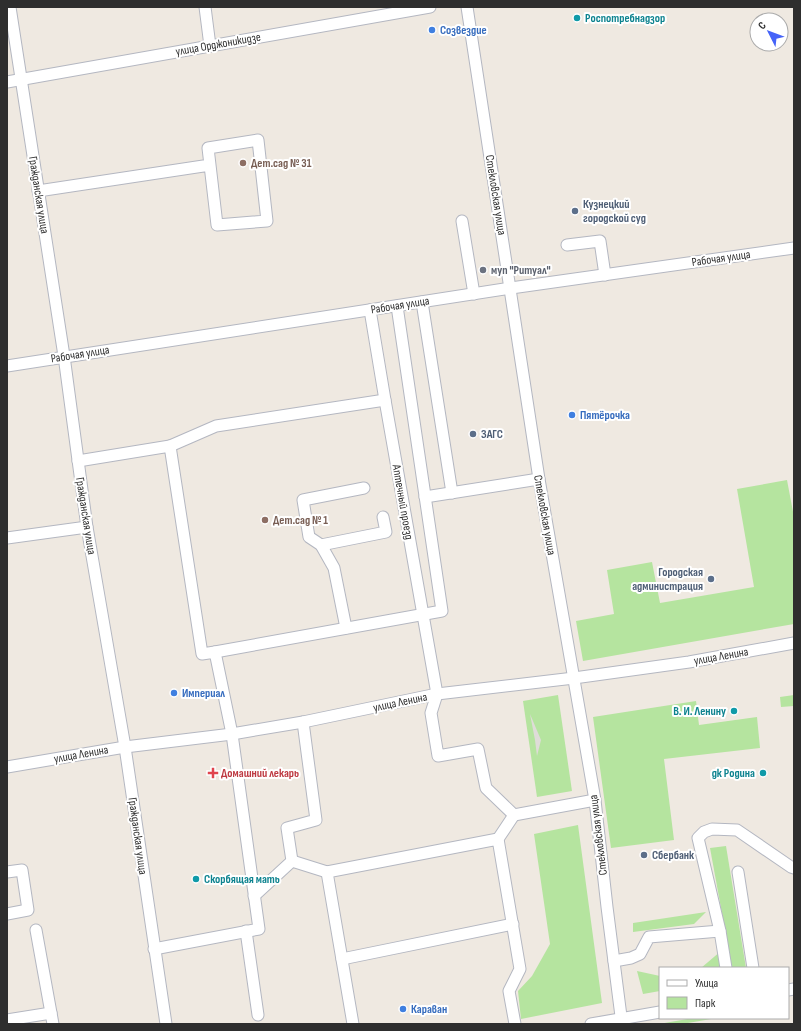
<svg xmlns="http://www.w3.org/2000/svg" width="801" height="1031" font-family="'Sofia Sans Condensed',sans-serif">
	<rect width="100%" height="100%" fill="#efe9e1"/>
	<!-- green -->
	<g fill="#b5e49f">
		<path d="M787,480L794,517V624L583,661L576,621L614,614L607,570L652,562L660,603L754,587L737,489Z"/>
		<path d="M558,695L572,791L537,797L523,701Z"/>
		<path d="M794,695V706L781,707L780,697Z"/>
		<path d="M696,701L699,725L757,717L760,748L664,759L674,840L611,848L593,717Z"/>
		<path d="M578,825L602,1003L521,1019L518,991L532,976L550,944L534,834Z"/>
		<path d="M726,846L746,968H732L710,848Z"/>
		<path d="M706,912L694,924L633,932V923Z"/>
		<path d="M721,951L723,968H701Z"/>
		<path d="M637,971L660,976V991L643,994Z"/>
		<path d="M693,1018H717L682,1024H659Z"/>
	</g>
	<!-- plaza -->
	<path fill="#dfdcd8" d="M530,714L541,740L537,756L535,740Z"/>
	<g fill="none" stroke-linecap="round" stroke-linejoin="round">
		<defs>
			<g id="minor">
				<path d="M10,7L64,356L87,527L125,747L166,1024"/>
				<path d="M205,7L210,46"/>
				<path d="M467,7L539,479L595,800L607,907L622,1024"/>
				<path d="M7,82L430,7"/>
				<path d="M38,191L210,165L208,148L258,140L267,221L217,225L210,165"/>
				<path d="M462,221L474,294"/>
				<path d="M567,245L600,241L605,275"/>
				<path d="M422,302L452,493"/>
				<path d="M370,310L385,400L437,694L431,713L438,756L478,749L486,788L514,815L595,800"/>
				<path d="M7,366L511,288L794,248"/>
				<path d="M170,446L216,426L385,400"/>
				<path d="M78,461L170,446L202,654L215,652L232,734L259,929L154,949"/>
				<path d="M425,497L539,479"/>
				<path d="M7,538L87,527"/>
				<path d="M321,545L386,532L383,517"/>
				<path d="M346,628L334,568L321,545L309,537L303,500L364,488"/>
				<path d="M215,652L442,611L397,306"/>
				<path d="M7,767L125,747L232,734L303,722L437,694L574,678L689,662L794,643"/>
				<path d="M498,839L514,815"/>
				<path d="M292,861L327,872"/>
				<path d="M7,872L22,870L28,910L7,914"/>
				<path d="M738,872L753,968"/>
				<path d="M254,896L292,861L287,828L316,820L303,722"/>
				<path d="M36,930L51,1013"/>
				<path d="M246,931L258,1015"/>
				<path d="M342,959L513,924"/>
				<path d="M614,961L631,958L640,954L649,937L720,931"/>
				<path d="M726,968L720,931L698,838L704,832L712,829L737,830L791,867L794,868"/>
				<path d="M788,990L794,989"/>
				<path d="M7,1020L51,1013L53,1024"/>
				<path d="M353,1024L327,872L498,839L520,969L509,991L515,1024"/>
				<path d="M591,1024L660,1012"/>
			</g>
		</defs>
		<!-- minor casing -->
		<use href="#minor" stroke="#b4b7c1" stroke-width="13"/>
		<!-- minor -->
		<use href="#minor" stroke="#fff" stroke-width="11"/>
	</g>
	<!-- markers -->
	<g fill="#0f9aa8" stroke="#fff" stroke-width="1.5">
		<circle cx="577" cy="18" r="4"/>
		<circle cx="734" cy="711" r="4"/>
		<circle cx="763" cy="773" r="4"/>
		<circle cx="196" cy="879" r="4"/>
	</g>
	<g fill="#3f7fe0" stroke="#fff" stroke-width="1.5">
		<circle cx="432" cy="30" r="4"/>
		<circle cx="572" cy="415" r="4"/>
		<circle cx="174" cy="693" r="4"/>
		<circle cx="403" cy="1009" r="4"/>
	</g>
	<g fill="#8d6e63" stroke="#fff" stroke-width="1.5">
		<circle cx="243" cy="163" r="4"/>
		<circle cx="265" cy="520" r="4"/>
	</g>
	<g fill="#5c6f8a" stroke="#fff" stroke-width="1.5">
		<circle cx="575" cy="211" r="4"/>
		<circle cx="473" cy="434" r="4"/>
		<circle cx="711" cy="579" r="4"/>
		<circle cx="644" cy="855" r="4"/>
	</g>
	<circle fill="#6b7280" stroke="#fff" stroke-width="1.5" cx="483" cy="270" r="4"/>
	<path fill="#e0444e" stroke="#fff" stroke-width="1.5" d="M211 767h4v4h4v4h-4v4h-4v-4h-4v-4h4z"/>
	<g text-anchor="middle" stroke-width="4" stroke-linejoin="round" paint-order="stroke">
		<!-- culture labels -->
		<g font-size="12" font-weight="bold" fill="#0d838f" stroke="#fff" text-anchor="start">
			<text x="585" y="22">Роспотребнадзор</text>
			<text x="726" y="715" text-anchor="end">В. И. Ленину</text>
			<text x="755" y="777" text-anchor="end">дк Родина</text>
			<text x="204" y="883">Скорбящая мать</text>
		</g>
		<!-- shop labels -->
		<g font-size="12" font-weight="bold" fill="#366cbe" stroke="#fff" text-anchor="start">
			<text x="440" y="34">Созвездие</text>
			<text x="580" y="419">Пятёрочка</text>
			<text x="182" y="697">Империал</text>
			<text x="411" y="1013">Караван</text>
		</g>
		<!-- street labels -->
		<g font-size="12" fill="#2e2e2e" stroke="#fff">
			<text transform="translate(218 44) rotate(-10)" y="4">улица Орджоникидзе</text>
			<text transform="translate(39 195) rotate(81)" y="4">Гражданская улица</text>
			<text transform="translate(496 195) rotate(81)" y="4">Стекловская улица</text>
			<text transform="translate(721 258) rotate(-8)" y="4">Рабочая улица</text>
			<text transform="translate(400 305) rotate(-9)" y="4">Рабочая улица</text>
			<text transform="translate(80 354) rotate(-9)" y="4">Рабочая улица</text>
			<text transform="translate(403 502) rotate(80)" y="4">Аптечный проезд</text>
			<text transform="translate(545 515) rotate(80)" y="4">Стекловская улица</text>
			<text transform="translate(86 516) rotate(81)" y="4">Гражданская улица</text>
			<text transform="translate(721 656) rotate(-10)" y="4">улица Ленина</text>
			<text transform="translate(400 702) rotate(-12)" y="4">улица Ленина</text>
			<text transform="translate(81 754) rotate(-10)" y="4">улица Ленина</text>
			<text transform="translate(598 835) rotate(-97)" y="4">Стекловская улица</text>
			<text transform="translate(138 836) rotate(82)" y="4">Гражданская улица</text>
		</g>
		<!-- education labels -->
		<g font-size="12" font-weight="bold" fill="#785e54" stroke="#fff" text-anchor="start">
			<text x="251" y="167">Дет.сад № 31</text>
			<text x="273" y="524">Дет.сад № 1</text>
		</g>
		<!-- service labels -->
		<g font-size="12" font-weight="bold" fill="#4e5e75" stroke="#fff" text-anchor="start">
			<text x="583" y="208">Кузнецкий<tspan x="583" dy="14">городской суд</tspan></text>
			<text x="481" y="438">ЗАГС</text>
			<text x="703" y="576" text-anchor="end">Городская<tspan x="703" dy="14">администрация</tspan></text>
			<text x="652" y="859">Сбербанк</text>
		</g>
		<!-- worship labels -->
		<g font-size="12" font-weight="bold" fill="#5b616d" stroke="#fff" text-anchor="start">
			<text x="491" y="274">муп "Ритуал"</text>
		</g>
		<!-- health labels -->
		<g font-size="12" font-weight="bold" fill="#be3a42" stroke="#fff" text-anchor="start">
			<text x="221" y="777">Домашний лекарь</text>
		</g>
	</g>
	<!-- border -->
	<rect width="801" height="1031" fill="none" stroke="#2e2e2e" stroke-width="16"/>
	<!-- legend -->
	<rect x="659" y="967" width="130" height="52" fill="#ffffff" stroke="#ababab"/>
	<rect x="667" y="980" width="20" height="6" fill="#ffffff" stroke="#ababab"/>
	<text x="695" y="987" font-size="12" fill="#2e2e2e">Улица</text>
	<rect x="667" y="997" width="20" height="12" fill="#b5e49f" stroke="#ababab"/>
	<text x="695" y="1007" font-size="12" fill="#2e2e2e">Парк</text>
	<!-- north arrow -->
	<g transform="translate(769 32) rotate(312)"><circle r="19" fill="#ffffff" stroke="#ababab"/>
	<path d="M0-3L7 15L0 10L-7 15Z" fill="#4563f8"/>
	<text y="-6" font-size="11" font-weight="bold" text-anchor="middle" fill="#2e2e2e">С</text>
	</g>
</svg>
